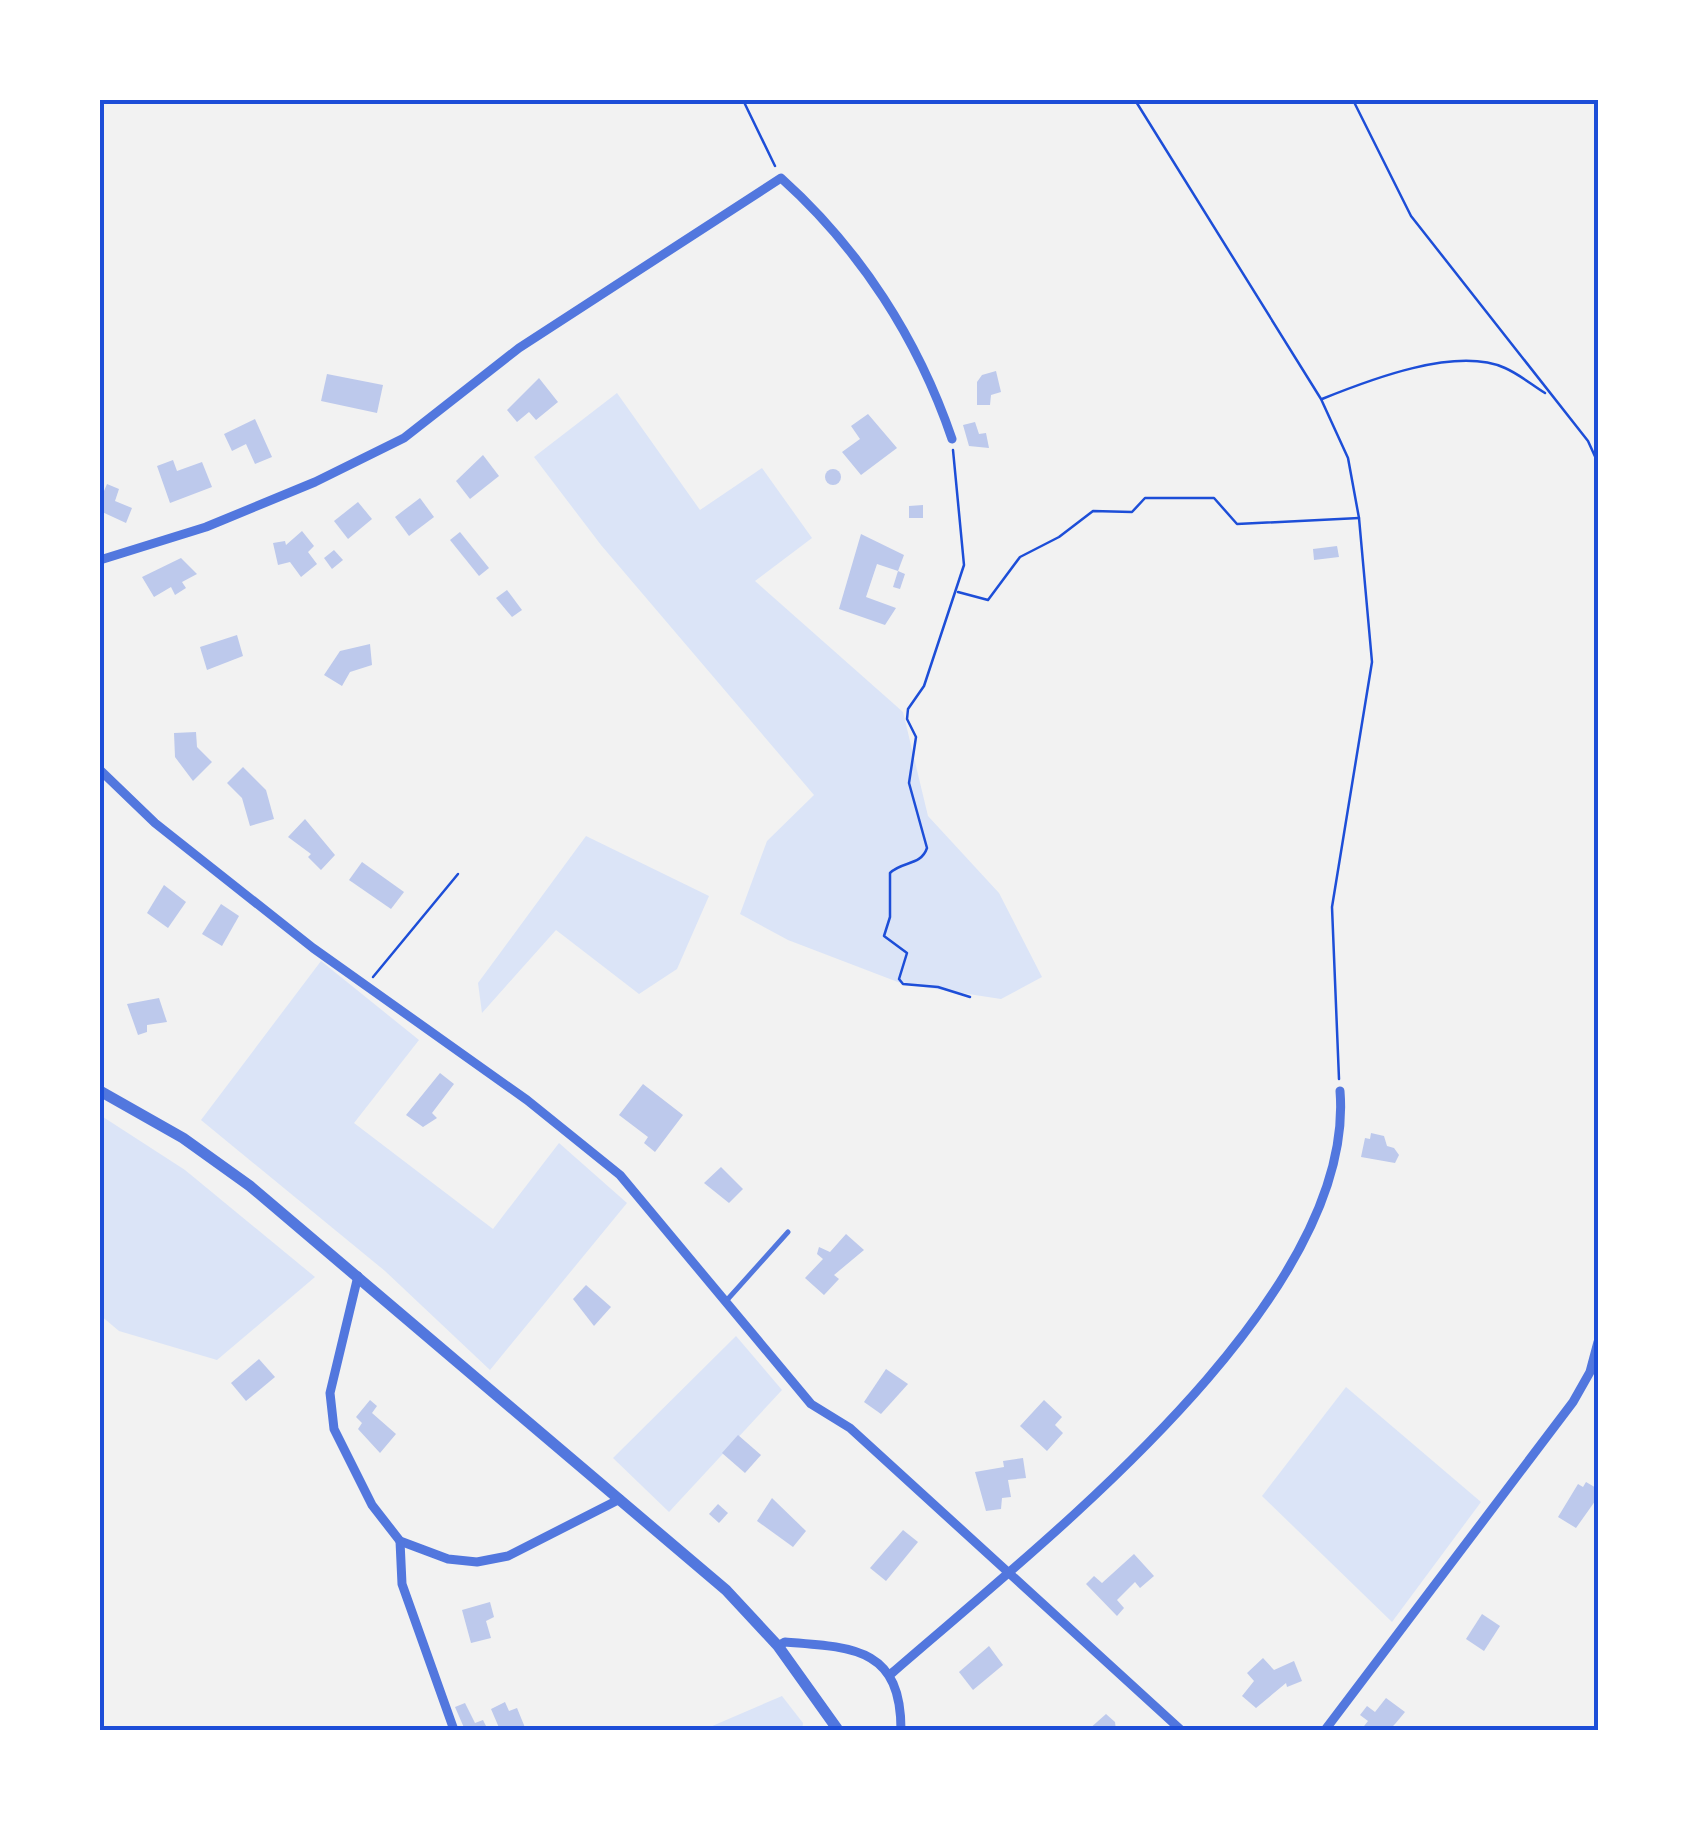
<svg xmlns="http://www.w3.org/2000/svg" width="1698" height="1830" font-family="Literata,serif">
	<rect width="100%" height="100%" fill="#f2f2f2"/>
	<!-- green -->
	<g fill="#dbe4f7">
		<path d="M617,393L700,510L762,468L812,538L755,581L903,712L928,816L999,893L1042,977L1001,999L903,984L788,940L740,914L767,841L814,795L601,545L534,457Z"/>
		<path d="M586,836L709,896L677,969L639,994L556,930L482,1013L478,983Z"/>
		<path d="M321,961L419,1040L354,1123L493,1229L559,1143L627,1203L490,1370L385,1271L201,1120Z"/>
		<path d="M100,1115L185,1170L315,1277L217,1360L119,1331L100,1315Z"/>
		<path d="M736,1336L782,1390L669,1512L613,1458Z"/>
		<path d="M1346,1387L1481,1502L1392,1622L1262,1496Z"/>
		<path d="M782,1696L803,1723L802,1730H703Z"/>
	</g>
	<!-- building -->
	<g fill="#bdc9ec">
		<path d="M996,371L1001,392L991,395L990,405H977V382L982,375Z"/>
		<path d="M327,374L383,385L377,413L321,401Z"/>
		<path d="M539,378L558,402L536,420L529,412L517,422L507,410Z"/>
		<path d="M868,414L897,448L861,475L842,452L860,439L851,426Z"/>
		<path d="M255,419L272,457L255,464L246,444L232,451L224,434Z"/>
		<path d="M975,422L979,434L986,433L989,448L969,446L963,425Z"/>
		<path d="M483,455L499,476L470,499L456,481Z"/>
		<path d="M173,460L177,471L202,462L212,487L170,503L157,466Z"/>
		<circle cx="833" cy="477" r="8"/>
		<path d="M107,484L119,489L115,501L132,508L126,523L100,511V489L104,491Z"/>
		<path d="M420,498L434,517L409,536L395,517Z"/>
		<path d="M358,502L372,519L348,539L334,521Z"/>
		<path d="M923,505V518H909V506Z"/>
		<path d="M302,531L314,546L308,552L317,564L301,577L290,562L278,565L273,543L285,541L286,545Z"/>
		<path d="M460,532L489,568L479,576L450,540Z"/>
		<path d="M861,534L904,555L898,571L905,574L900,589L893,587L898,571L877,564L866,597L896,608L885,625L839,609Z"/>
		<path d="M1337,546L1339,557L1314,560L1313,549Z"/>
		<path d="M334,550L343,560L332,569L324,558Z"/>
		<path d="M181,558L197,574L182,582L186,588L175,595L171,587L154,597L142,577Z"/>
		<path d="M507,590L522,610L512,617L496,598Z"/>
		<path d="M237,635L243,656L207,670L200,647Z"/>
		<path d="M370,644L372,665L350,672L342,686L324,675L340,651Z"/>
		<path d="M196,732L197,747L212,762L193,781L175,757L174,733Z"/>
		<path d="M243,767L266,790L274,819L250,826L242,798L227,783Z"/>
		<path d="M305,819L335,855L321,870L308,857L311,854L288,837Z"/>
		<path d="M362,862L404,892L391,909L349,880Z"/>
		<path d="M164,885L186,902L168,928L147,913Z"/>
		<path d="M221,904L239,916L222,946L202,934Z"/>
		<path d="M159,998L167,1022L147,1025V1032L138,1035L127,1004Z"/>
		<path d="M440,1073L454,1084L432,1113L437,1118L423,1127L406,1115Z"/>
		<path d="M643,1084L683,1115L655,1152L644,1143L648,1137L619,1115Z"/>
		<path d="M1371,1133L1384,1136L1387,1146L1394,1148L1399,1155L1395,1163L1361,1157L1365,1138L1370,1139Z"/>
		<path d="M721,1167L743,1189L729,1203L704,1183Z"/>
		<path d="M846,1234L864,1250L834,1275L839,1279L824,1295L805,1278L823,1259L817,1254L819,1247L830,1252Z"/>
		<path d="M586,1285L611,1307L594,1326L573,1299Z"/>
		<path d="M259,1359L275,1377L246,1401L231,1383Z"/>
		<path d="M886,1369L908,1384L881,1414L864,1402Z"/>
		<path d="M370,1400L377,1406L372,1413L396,1434L380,1453L358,1429L362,1423L356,1417Z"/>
		<path d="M1044,1400L1062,1417L1055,1425L1063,1433L1047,1451L1020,1426Z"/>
		<path d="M738,1435L761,1455L745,1473L722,1453Z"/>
		<path d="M1023,1458L1026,1478L1008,1480L1011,1497L1002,1498L1001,1509L986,1511L975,1472L1004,1467L1003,1461Z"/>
		<path d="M1586,1482L1598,1489V1497L1576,1528L1558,1517L1578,1484L1583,1487Z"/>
		<path d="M772,1498L806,1531L793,1547L757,1521Z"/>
		<path d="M718,1504L728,1513L719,1523L709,1514Z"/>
		<path d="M903,1530L918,1542L886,1581L870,1568Z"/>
		<path d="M1134,1554L1154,1576L1140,1588L1135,1582L1117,1600L1124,1608L1117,1616L1086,1584L1094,1576L1102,1583Z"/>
		<path d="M490,1602L494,1617L486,1621L491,1638L471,1643L462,1610Z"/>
		<path d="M1482,1614L1500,1626L1484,1651L1466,1639Z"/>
		<path d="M989,1646L1003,1665L973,1690L959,1672Z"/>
		<path d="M1263,1658L1274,1670L1294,1661L1302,1681L1287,1687L1286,1683L1256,1708L1242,1696L1254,1681L1247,1673Z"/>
		<path d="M1386,1698L1405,1712L1395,1724L1389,1730H1361L1368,1721L1360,1715L1367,1706L1375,1712Z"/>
		<path d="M505,1702L509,1711L517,1708L526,1730H500L491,1709Z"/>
		<path d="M465,1703L475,1723L483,1720L488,1730H465L455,1707Z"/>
		<path d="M1106,1714L1115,1722L1116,1730H1088Z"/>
	</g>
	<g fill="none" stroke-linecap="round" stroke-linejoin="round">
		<!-- path -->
		<g stroke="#1d4ed8" stroke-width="2.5">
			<path d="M743,100L775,166"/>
			<path d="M1135,100L1321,399L1348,458L1359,518L1372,662L1332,907L1339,1079"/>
			<path d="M1353,100L1411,216L1588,441L1598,463"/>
			<path d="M1322,399C1369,380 1456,346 1505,368C1519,374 1532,385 1545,393"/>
			<path d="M953,450L964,565L924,686L908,709L907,719L916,737L909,783L927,848C921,866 902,861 890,873V917L884,936L907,953L899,979L903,984L938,987L970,997"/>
			<path d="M958,592L988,600L1020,557L1059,537L1093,511L1132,512L1145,498H1214L1237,524L1359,518"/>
			<path d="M373,977L458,874"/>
			<path d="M1596,1730L1598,1727"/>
		</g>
		<!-- service -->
		<path stroke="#5277de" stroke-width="5" d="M727,1300L788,1232"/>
		<!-- minor -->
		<g stroke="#5277de" stroke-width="9">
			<path d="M100,560L206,527L315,482L404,438L519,348L781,178C860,249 918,339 952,439"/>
			<path d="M100,770L155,823L313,948L527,1100L620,1175L811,1404L850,1428L1181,1730"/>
			<path d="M358,1276L330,1393L334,1429L372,1505L400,1541L448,1559L477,1562L508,1556L620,1499"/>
			<path d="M400,1541L402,1584L454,1730"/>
			<path d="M778,1646L785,1642C854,1647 901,1648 901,1730"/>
			<path d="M892,1673C1036,1547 1357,1301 1340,1091"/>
			<path d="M1325,1730L1573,1402L1590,1372L1598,1342"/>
		</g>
		<!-- tertiary -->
		<path stroke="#5277de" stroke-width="11" d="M100,1091L183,1138L250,1186L726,1590L778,1646L838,1730"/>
	</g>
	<!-- border -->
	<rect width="1698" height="1830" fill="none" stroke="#ffffff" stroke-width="205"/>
	<rect x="102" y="102" width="1494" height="1626" fill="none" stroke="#1d4ed8" stroke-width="4"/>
</svg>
